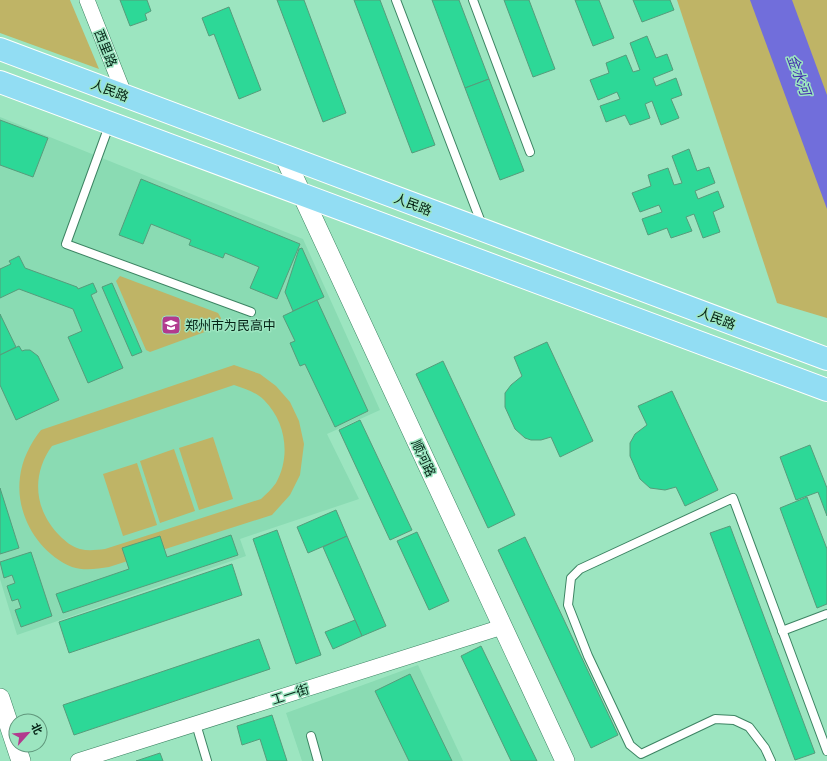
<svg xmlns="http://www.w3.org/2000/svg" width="827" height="761" font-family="'Fira Sans','Noto Sans SC',sans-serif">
	<rect width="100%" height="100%" fill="#9ce5c0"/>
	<!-- built -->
	<g fill="#8adbb3">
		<path d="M0,117L303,239L380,410L327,434L359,499L240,539L246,556L17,635L0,579Z"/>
		<path d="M418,665L463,761H302L286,713Z"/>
	</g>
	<!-- green -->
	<g fill="#bfb466" fill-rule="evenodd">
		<path d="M0,0H70L99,69L0,33Z"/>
		<path d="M677,0H827V318L777,303Z"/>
		<path d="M120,276L218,313L221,318L220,323L213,329L150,352L146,350L116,281Z"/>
		<path d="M234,365L260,374L276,386L290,402L299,421L304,444L300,475L290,495L272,515L109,567C97,569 84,571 72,567C38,553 15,514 20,477C22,460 30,444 41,430ZM234,385C245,389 256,392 264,400C286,422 291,456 276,483C272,489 266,494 261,499L105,549C96,550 88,551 80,549C72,547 65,541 60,536C34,510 31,475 52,446Z"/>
		<path d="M213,437L233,499L199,510L179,448Z"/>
		<path d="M174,449L195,511L160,523L140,461Z"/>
		<path d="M137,463L157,525L123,536L103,474Z"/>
	</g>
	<!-- water -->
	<path fill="#716edb" d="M750,0H792L827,95V209Z"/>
	<!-- building -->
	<g fill="#2dd897" stroke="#569c7b">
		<path d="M120,0H147L151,11L145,14L147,20L130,26Z"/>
		<path d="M277,0H304L346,113L323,122Z"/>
		<path d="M354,0H380L435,145L412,153Z"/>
		<path d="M432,0H459L489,79L465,88Z"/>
		<path d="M504,0H529L555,69L533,77Z"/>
		<path d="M575,0H599L614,38L593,46Z"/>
		<path d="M633,0H670L674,10L642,22Z"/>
		<path d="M229,7L261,90L239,99L214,34L209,36L202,18Z"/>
		<path d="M647,36L656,58L667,54L673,70L653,78L656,86L676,78L682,95L671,99L679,118L661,125L652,101L645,104L650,118L630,125L625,115L606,122L600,106L620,99L617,92L598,100L590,80L609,73L606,63L626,55L633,72L640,70L630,43Z"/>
		<path d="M489,79L524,171L500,180L465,88Z"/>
		<path d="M0,120L48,138L33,177L0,165Z"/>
		<path d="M689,149L697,171L709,167L715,183L695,191L698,199L718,191L724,207L713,212L720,232L703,238L694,214L686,217L692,231L671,238L667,228L648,235L642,219L662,212L659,205L640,212L632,193L651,186L648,175L668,168L674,185L682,183L672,156Z"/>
		<path d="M141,179L300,244L277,299L250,288L259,267L225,253L223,258L189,245L191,240L151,224L143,244L119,235Z"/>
		<path d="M302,248L324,297L293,311L285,292L299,249Z"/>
		<path d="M19,256L25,268L77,287L78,289L93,283L97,292L91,295L123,368L88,383L68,337L82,331L73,309L19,289L0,298V269L11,264L9,261Z"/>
		<path d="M112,283L142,352L132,356L102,287Z"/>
		<path d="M317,300L368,411L335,427L305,364L300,366L290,343L295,341L283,316Z"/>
		<path d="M0,314L16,347L0,355Z"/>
		<path d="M547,342L593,441L560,457L551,437L541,440H531L525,438L515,429L505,407V393L511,385L522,376L514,357Z"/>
		<path d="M19,346L22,351L25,350H30L38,356L59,400L16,420L0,385V355Z"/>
		<path d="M443,361L515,515L488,528L416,374Z"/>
		<path d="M672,391L718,490L685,506L676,487L665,490L650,488L640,479L630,456V443L635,434L647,425L638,406Z"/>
		<path d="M360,420L412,530L390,540L339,430Z"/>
		<path d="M810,445L827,488V516L818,492L796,500L780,457Z"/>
		<path d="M0,488L19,548L0,554Z"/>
		<path d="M807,497L827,549V604L817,608L780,508Z"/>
		<path d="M336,510L347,536L308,553L297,527Z"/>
		<path d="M730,526L815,753L795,760L710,533Z"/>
		<path d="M277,530L321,655L296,664L253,539Z"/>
		<path d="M417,532L449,601L429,610L397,541Z"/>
		<path d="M231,535L238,555L63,613L56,594L129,569L122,548L160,536L167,557Z"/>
		<path d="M347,536L386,626L362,636L323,547Z"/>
		<path d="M525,537L618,735L591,748L498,550Z"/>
		<path d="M31,552L52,616L21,627L15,610L21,608L18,599L12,601L7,586L15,583L12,575L4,578L0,562Z"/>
		<path d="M232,564L242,595L69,653L59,622Z"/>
		<path d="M355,620L362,636L333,649L325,632Z"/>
		<path d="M259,639L270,669L74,735L63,705Z"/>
		<path d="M481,646L537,761H511L461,656Z"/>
		<path d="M410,674L452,761H409L375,691Z"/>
		<path d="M272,715L287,761H267L260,739L242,745L237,726Z"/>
		<path d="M160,753L163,761H136Z"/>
	</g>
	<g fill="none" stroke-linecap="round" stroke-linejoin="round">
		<defs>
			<g id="service">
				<path d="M396,0L482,225"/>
				<path d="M473,0L530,152"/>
				<path d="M110,123L66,244L251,312"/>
				<path d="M782,631L827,614"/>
				<path d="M196,724L207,761"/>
				<path d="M311,736L318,761"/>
				<path d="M771,761L765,748L749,727L734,720L715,719L641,754L630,745L588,656L568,605L571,578L580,569L733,498L827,751"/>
			</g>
			<g id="minor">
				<path d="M87,0L125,96"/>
				<path d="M78,761L502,627"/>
			</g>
			<g id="tertiary">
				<path d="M284,156L565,761"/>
				<path d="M0,698L21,761"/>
			</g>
			<g id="primary">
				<path d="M0,49L827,359"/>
				<path d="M0,82L827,390"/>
			</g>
		</defs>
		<!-- service casing -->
		<use href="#service" stroke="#3d8463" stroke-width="10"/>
		<!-- minor casing -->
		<use href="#minor" stroke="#3d8463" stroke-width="16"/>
		<!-- tertiary casing -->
		<use href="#tertiary" stroke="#3d8463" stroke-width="20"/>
		<!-- primary casing -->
		<use href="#primary" stroke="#fff" stroke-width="24"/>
		<!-- service -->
		<use href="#service" stroke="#fff" stroke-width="8"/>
		<!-- minor -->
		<use href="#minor" stroke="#fff" stroke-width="15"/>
		<!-- tertiary -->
		<use href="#tertiary" stroke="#fff" stroke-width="19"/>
		<!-- primary -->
		<use href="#primary" stroke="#92ddf3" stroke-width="22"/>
	</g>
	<!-- icons -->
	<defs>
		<symbol id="school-square" viewBox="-11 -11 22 22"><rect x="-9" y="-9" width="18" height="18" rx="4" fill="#b23a8e" stroke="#9ce5c0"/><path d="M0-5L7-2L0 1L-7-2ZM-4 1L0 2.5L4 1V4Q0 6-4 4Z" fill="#fff"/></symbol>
	</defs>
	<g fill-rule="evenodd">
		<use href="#school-square" x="160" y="314" width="22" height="22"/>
	</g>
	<g text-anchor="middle" stroke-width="3" stroke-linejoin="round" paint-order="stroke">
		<!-- street labels -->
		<g font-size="13" fill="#052316" stroke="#9ce5c0">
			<text transform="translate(106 48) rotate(68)" y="5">西里路</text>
			<text transform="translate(110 90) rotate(21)" y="5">人民路</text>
			<text transform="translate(413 204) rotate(21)" y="5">人民路</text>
			<text transform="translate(717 318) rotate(21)" y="5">人民路</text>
			<text transform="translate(424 458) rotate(65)" y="5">顺河路</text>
			<text transform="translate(290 694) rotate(-18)" y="5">工一街</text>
		</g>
		<!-- poi labels -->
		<g font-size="13" fill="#052316" stroke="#9ce5c0" text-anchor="start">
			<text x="185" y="330">郑州市为民高中</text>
		</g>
		<!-- water labels -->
		<g font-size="14" font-style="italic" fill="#432dae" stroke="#9ce5c0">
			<text transform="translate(799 75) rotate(70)" y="5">金水河</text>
		</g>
	</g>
	<!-- north arrow -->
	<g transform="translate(28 733) rotate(63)"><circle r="19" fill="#9ce5c0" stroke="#60977c"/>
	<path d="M0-3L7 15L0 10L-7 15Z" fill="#b23a8e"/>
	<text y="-6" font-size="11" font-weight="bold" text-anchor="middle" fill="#052316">北</text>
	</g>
</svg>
